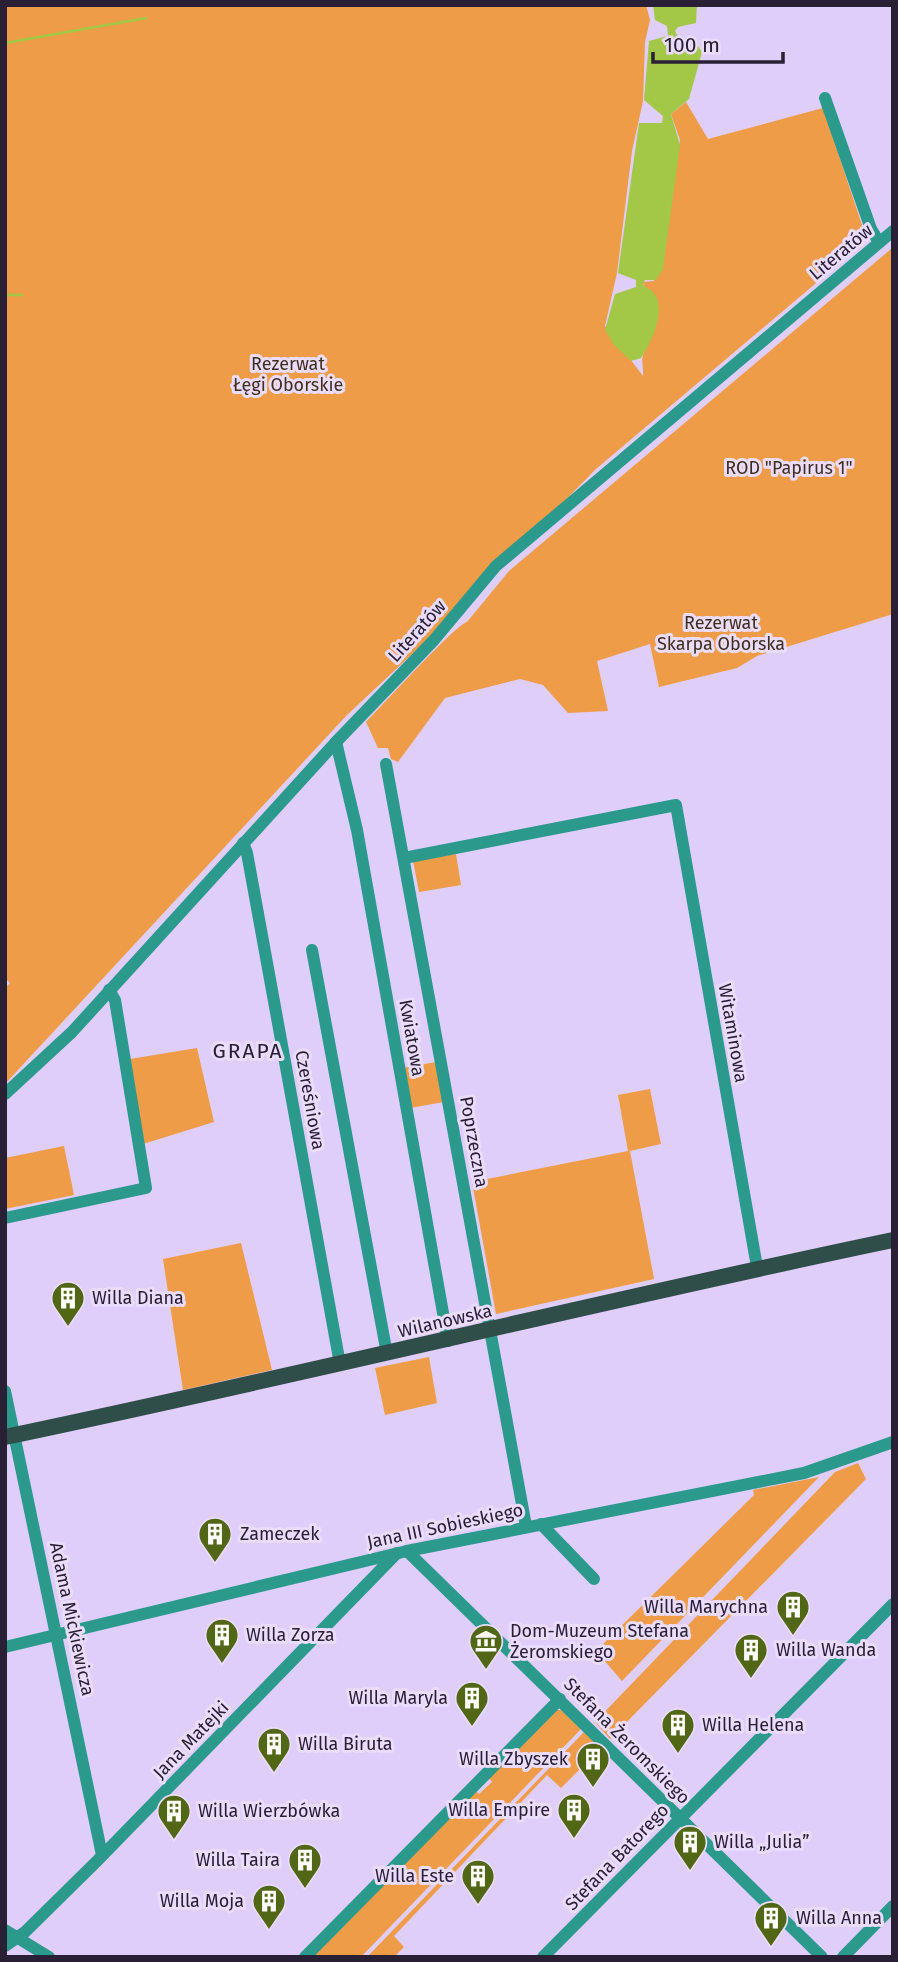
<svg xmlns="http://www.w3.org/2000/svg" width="898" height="1962" font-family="'Fira Sans',sans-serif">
	<rect width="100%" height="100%" fill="#dfcdfa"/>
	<!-- green -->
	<g fill="#ee9c47">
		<path d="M5,5H646L650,20L645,42L643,101L632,151L617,273L605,326L643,376C644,370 641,361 643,355C652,333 671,302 644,286L643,282L654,281L680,140L671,114L686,102L708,139L823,108L867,240L596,469L426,641L346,716L5,1084V988L10,983L5,978Z"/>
		<path d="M891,249L893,614L757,656L737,668L659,687L650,644L597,661L608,711L568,713L543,685L520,679L445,698L398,762L391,759L388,748H378L366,722C382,706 454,626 467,622L509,571Z"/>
		<path d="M456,854L461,885L419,892L413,861Z"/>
		<path d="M197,1048L214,1122L143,1144L130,1059Z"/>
		<path d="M436,1062L444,1102L410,1108L403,1068Z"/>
		<path d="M650,1089L661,1144L630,1151L654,1279L496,1314L472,1182L628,1151L618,1095Z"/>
		<path d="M64,1146L74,1195L5,1209V1158Z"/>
		<path d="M241,1243L272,1370L183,1390L163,1259Z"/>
		<path d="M429,1357L437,1403L385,1415L375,1368Z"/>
		<path d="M858,1463L866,1479L610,1739L595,1722L835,1472Z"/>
		<path d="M819,1477L622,1681L596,1651L754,1495L753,1490Z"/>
		<path d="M557,1710H561L581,1729L361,1957H310L454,1812L458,1815L470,1802L467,1798L475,1790L479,1794L492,1782L488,1777Z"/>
		<path d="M584,1732L601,1748L561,1788L547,1775L394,1936L404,1947L394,1957H367Z"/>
	</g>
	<!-- water -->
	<path fill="#a3c746" d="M653,5H697L696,23L678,27L675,31L678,37L698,46L702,52L689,99L671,114L680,145L663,269L656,280H645L643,285C647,288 653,291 656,296C665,314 651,343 641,358L631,361L614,345L605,330L615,294L636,287V280L618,273L639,123H662L663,116L644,100L649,41L668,36L667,26L655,20Z"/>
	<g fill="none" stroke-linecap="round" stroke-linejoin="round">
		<!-- stream -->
		<g stroke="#a3c746" stroke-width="2.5">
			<path d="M5,43L146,18"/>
			<path d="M5,295H22"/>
		</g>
		<!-- minor -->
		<g stroke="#2b9a8d" stroke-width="12">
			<path d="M825,98L871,229L879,242"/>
			<path d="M336,742L357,830L448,1341"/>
			<path d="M386,764L526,1526"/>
			<path d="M243,843L247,853L340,1364"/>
			<path d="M404,858L676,805L757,1267"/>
			<path d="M312,950L387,1354"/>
			<path d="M5,1094L72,1032L336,742L434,640L496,566L893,231"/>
			<path d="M5,1218L146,1188L115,1000L109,990"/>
			<path d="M5,1391L102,1855"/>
			<path d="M541,1524L594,1579"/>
			<path d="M407,1551L822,1957"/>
			<path d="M5,1647L407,1551L804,1473L893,1442"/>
			<path d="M5,1930L49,1957"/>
			<path d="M5,1946L25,1932L97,1861L397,1553"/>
			<path d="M305,1957L560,1699"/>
			<path d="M543,1957L893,1604"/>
			<path d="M843,1957L893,1906"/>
		</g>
		<!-- major -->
		<path stroke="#2f4e49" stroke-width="16" d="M5,1437C302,1375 596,1302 893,1240"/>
	</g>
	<!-- icons -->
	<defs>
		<symbol id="building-pin" viewBox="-11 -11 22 30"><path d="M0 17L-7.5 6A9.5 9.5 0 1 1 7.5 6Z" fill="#526715" stroke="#eadcff"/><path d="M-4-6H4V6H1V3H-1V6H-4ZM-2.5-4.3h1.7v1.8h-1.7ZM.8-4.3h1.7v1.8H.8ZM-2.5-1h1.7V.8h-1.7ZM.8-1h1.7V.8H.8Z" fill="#fff"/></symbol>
		<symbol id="museum-pin" viewBox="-11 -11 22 30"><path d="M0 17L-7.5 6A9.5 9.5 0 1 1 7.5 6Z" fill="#526715" stroke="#eadcff"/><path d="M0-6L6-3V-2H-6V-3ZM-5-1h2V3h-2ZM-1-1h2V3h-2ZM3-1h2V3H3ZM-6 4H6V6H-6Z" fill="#fff"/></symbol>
	</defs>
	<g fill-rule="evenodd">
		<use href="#building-pin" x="49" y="1279" width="38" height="52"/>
		<use href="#building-pin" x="196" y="1515" width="38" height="52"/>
		<use href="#building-pin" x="774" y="1588" width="38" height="52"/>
		<use href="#building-pin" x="203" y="1616" width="38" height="52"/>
		<use href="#museum-pin" x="467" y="1622" width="38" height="52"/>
		<use href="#building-pin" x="732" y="1631" width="38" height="52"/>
		<use href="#building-pin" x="453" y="1679" width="38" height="52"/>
		<use href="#building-pin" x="659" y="1706" width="38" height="52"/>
		<use href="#building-pin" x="255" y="1725" width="38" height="52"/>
		<use href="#building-pin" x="574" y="1740" width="38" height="52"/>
		<use href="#building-pin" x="555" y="1791" width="38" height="52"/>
		<use href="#building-pin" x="155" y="1792" width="38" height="52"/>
		<use href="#building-pin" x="671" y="1823" width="38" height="52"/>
		<use href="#building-pin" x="286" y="1841" width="38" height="52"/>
		<use href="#building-pin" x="459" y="1857" width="38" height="52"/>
		<use href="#building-pin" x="250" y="1882" width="38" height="52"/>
		<use href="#building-pin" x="752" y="1899" width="38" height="52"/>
	</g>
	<g text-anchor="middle" stroke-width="6" stroke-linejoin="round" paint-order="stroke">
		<!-- street labels -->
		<g font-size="18" fill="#292035" stroke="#eadcff">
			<text transform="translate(841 252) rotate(-40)" y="6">Literatów</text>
			<text transform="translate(417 631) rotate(-48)" y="6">Literatów</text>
			<text transform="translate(733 1033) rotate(80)" y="6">Witaminowa</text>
			<text transform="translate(412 1038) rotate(80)" y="6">Kwiatowa</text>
			<text transform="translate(310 1100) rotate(80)" y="6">Czereśniowa</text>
			<text transform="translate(474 1142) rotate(80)" y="6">Poprzeczna</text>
			<text transform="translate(445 1321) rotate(-13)" y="6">Wilanowska</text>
			<text transform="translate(445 1526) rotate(-12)" y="6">Jana III Sobieskiego</text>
			<text transform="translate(72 1619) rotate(78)" y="6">Adama Mickiewicza</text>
			<text transform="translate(191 1740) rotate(-46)" y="6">Jana Matejki</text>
			<text transform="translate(627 1741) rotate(45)" y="6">Stefana Żeromskiego</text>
			<text transform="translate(617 1857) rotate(-46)" y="6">Stefana Batorego</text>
		</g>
		<!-- park labels -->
		<g font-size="18" fill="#412f1e" stroke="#eadcff">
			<text x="288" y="370">Rezerwat<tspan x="288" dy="21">Łęgi Oborskie</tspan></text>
			<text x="789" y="474">ROD "Papirus 1"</text>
			<text x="721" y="629">Rezerwat<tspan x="721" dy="21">Skarpa Oborska</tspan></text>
		</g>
		<!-- poi labels -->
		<g font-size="18" fill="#292035" stroke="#eadcff" text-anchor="start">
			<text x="92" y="1304">Willa Diana</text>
			<text x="240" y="1540">Zameczek</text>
			<text x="768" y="1613" text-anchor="end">Willa Marychna</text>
			<text x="510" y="1637">Dom-Muzeum Stefana<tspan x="510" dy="21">Żeromskiego</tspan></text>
			<text x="246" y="1641">Willa Zorza</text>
			<text x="776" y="1656">Willa Wanda</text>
			<text x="448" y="1704" text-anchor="end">Willa Maryla</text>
			<text x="702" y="1731">Willa Helena</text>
			<text x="298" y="1750">Willa Biruta</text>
			<text x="568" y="1765" text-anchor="end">Willa Zbyszek</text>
			<text x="550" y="1816" text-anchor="end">Willa Empire</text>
			<text x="198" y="1817">Willa Wierzbówka</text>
			<text x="714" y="1848">Willa „Julia”</text>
			<text x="280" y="1866" text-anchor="end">Willa Taira</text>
			<text x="454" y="1882" text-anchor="end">Willa Este</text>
			<text x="244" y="1907" text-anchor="end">Willa Moja</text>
			<text x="796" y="1924">Willa Anna</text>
		</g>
		<!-- quarter labels -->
		<g font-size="21" letter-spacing="2" fill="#292035" stroke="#eadcff">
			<text x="248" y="1058">GRAPA</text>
		</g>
	</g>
	<!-- border -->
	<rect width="898" height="1962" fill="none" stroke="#292035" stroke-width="14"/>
	<!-- scale -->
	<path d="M653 52v10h130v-10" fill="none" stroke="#292035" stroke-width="3.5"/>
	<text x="664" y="52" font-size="21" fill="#292035" stroke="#eadcff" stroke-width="5" paint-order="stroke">100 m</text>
</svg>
